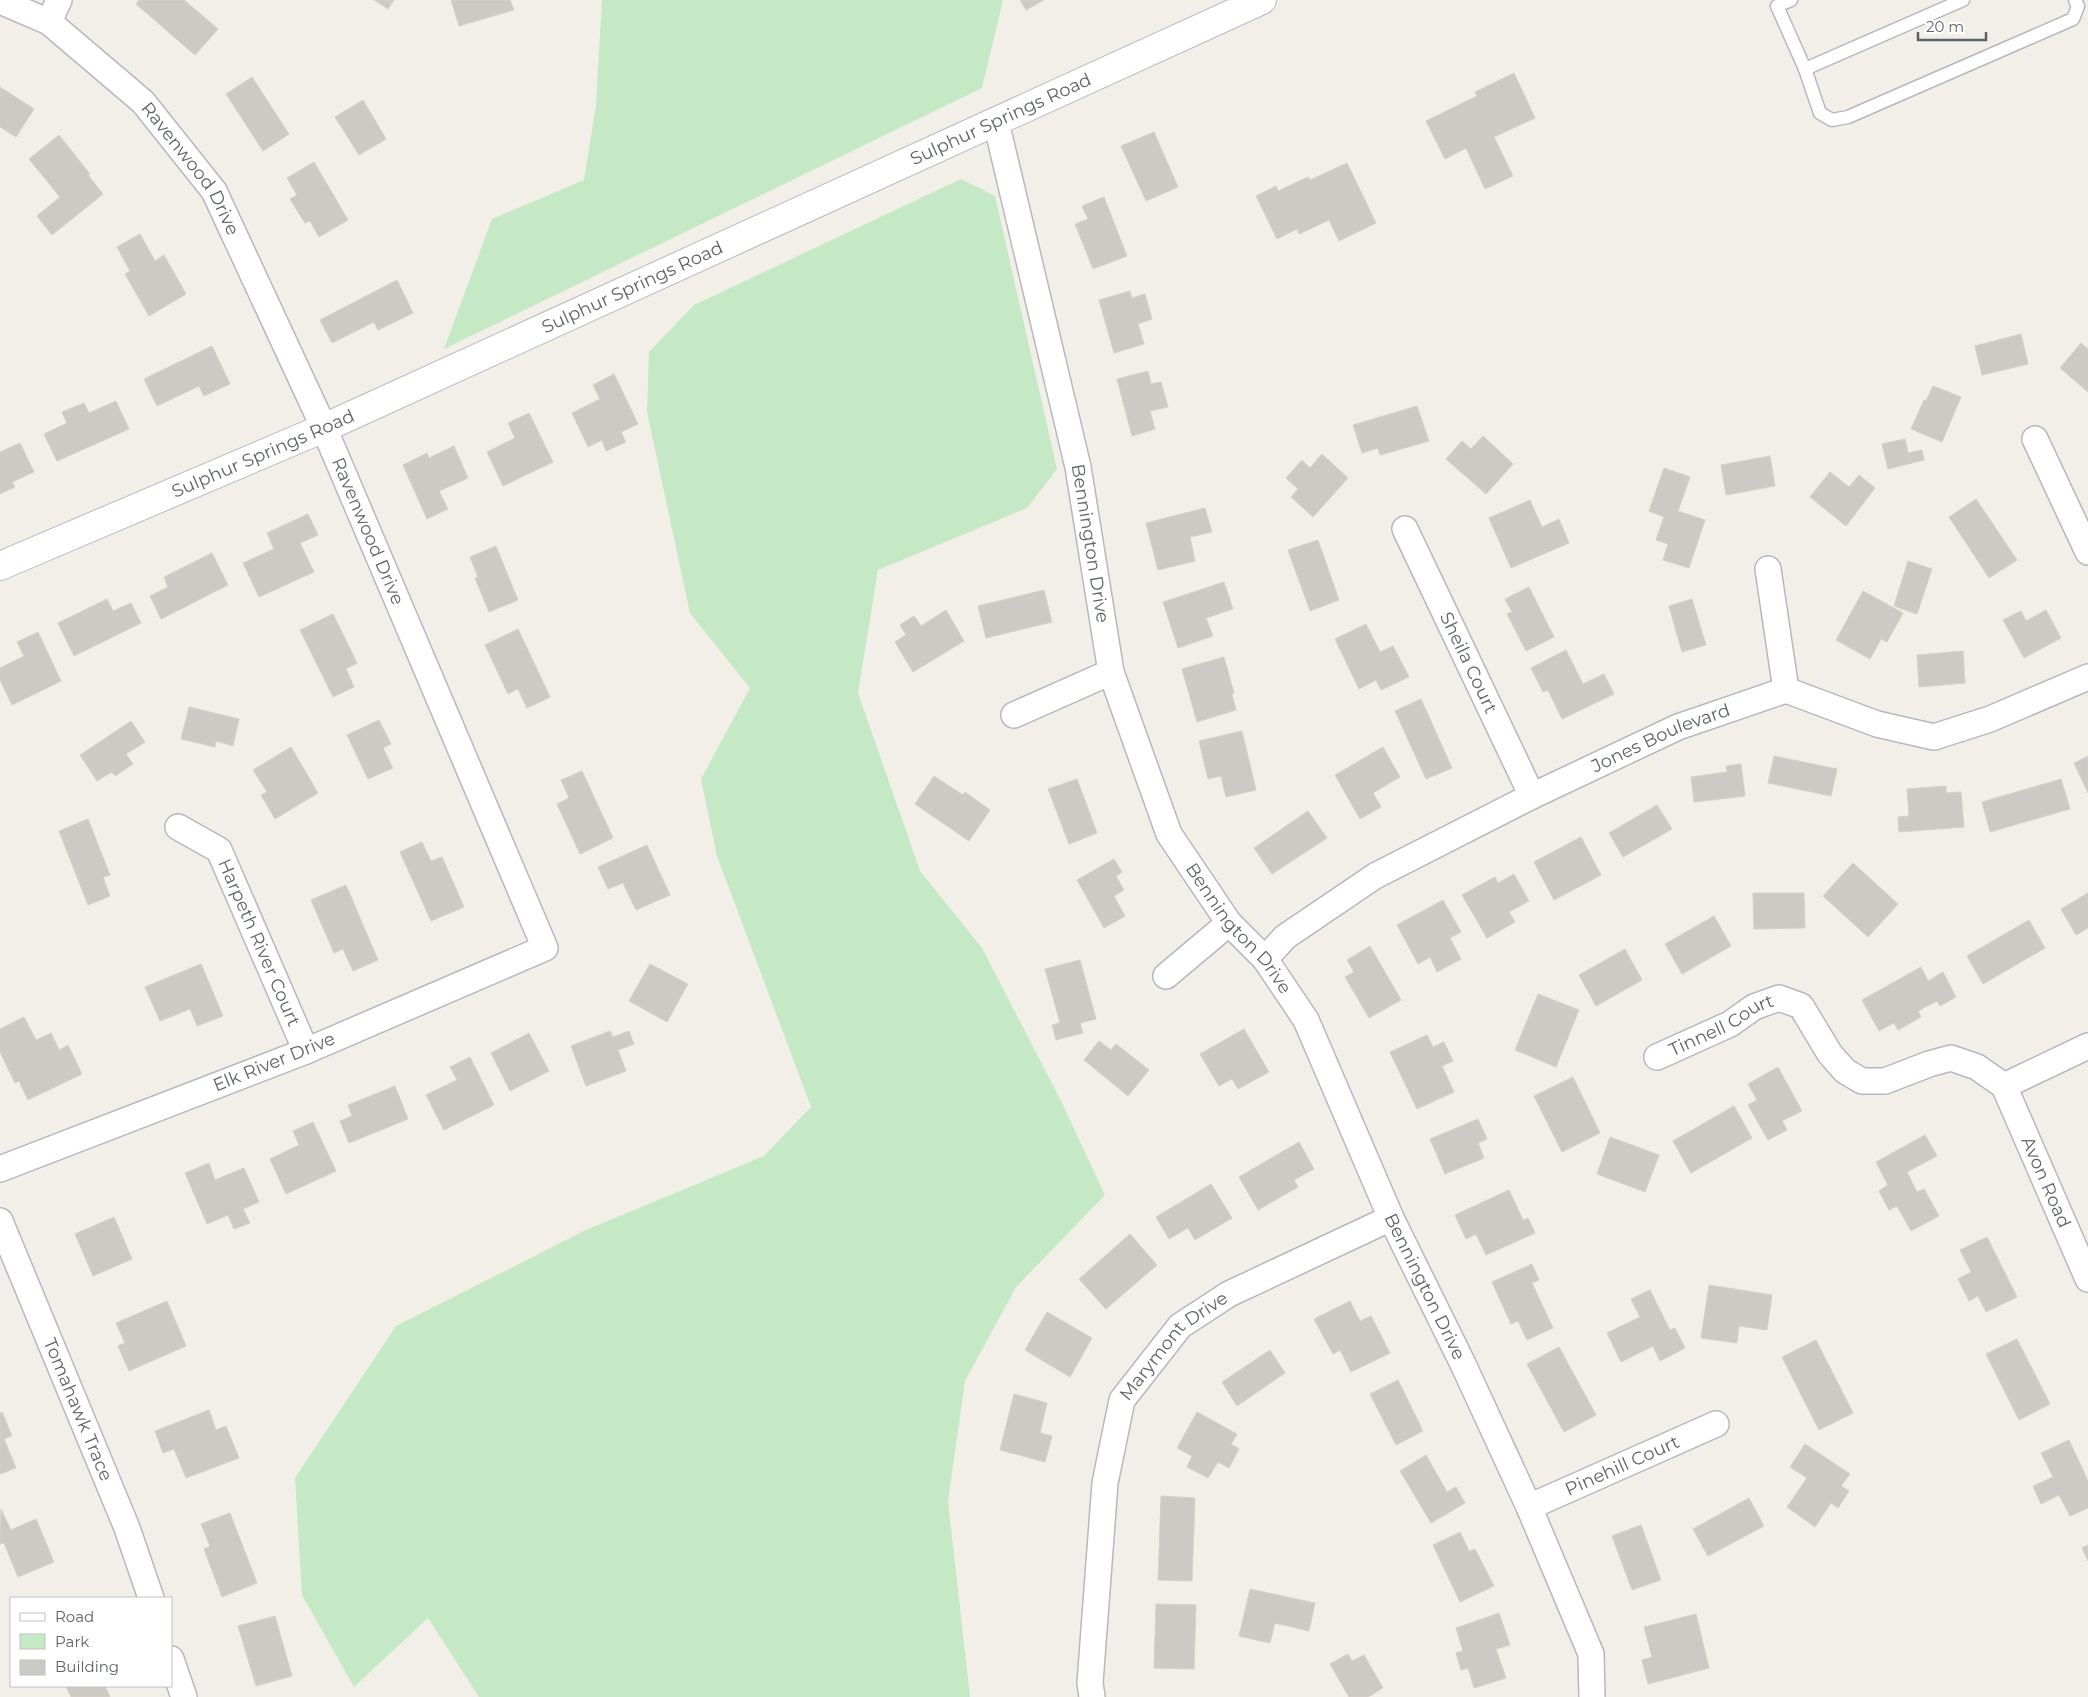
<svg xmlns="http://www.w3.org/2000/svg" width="2088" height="1697" font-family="Montserrat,sans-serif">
	<rect width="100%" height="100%" fill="#f1efe8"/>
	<!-- green -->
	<g fill="#c5e8c5">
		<path d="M602,0H1003L982,88L444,349L492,219L584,180L596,105Z"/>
		<path d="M961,179L995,196L1057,469L1027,508L878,570L858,693L920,871L982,948L1061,1101L1105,1195L1016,1287L965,1381L948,1501L970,1697H479L428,1618L354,1687L302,1595L295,1478L396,1326L586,1230L764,1156L811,1107L717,856L701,779L750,688L690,613L647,412L649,352L694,305Z"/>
	</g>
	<!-- building -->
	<g fill="#cccac5" stroke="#d6d1c6">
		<path d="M139,0H184L218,29L195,55L136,4Z"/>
		<path d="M374,0H394L388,9Z"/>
		<path d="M451,0H510L514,10L459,26Z"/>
		<path d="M1020,0H1044L1026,10Z"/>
		<path d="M1514,73L1535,118L1494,137L1513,176L1485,189L1466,148L1445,159L1426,121L1477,96L1475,92Z"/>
		<path d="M252,77L289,134L263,151L226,94Z"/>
		<path d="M0,87L34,109L16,137L0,127Z"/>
		<path d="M363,100L386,139L359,155L335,117Z"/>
		<path d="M1154,132L1178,187L1146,201L1121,146Z"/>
		<path d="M59,135L90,174L88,175L103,194L52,235L37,216L60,197L29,159Z"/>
		<path d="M314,162L348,220L319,237L310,221L305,223L290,199L297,195L287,178Z"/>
		<path d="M1347,163L1376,223L1339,241L1329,220L1299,234L1297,229L1277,239L1256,196L1276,186L1278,191L1308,177L1310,180Z"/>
		<path d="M1104,197L1127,256L1093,269L1075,224L1088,219L1082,206Z"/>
		<path d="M140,234L155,261L164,255L186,294L149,316L125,274L130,271L117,247Z"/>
		<path d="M397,280L413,313L378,330L374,322L332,343L320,320Z"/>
		<path d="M1130,291L1132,298L1145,294L1152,319L1138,324L1144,344L1114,353L1099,300Z"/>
		<path d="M2021,334L2028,364L1982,375L1975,346Z"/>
		<path d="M2081,343L2088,349V392L2060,368Z"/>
		<path d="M212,346L230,384L204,396L199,386L157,406L144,379Z"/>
		<path d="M1148,371L1151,384L1161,382L1168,407L1150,411L1155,429L1132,436L1117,379Z"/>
		<path d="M614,374L638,424L621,432L626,442L606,451L602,440L588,447L572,413L600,399L593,385Z"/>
		<path d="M1933,386L1961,397L1942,442L1911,429L1924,400L1926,401Z"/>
		<path d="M116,401L129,429L57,461L44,434L67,423L62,412L84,403L89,413Z"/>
		<path d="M1417,406L1429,441L1380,455L1378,448L1362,453L1353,425Z"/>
		<path d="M529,413L553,462L503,486L487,452L515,438L508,423Z"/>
		<path d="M1483,436L1513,464L1486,494L1446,459L1462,441L1471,449Z"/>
		<path d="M1905,439L1908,453L1922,450L1924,460L1888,469L1882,444Z"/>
		<path d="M20,443L34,472L12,482L15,487L0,494V452Z"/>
		<path d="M454,446L468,478L439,491L448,509L427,519L403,465L427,453L429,458Z"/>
		<path d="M1322,454L1348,478L1313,517L1291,497L1298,489L1286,478L1302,460L1310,468Z"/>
		<path d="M1770,456L1775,486L1726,495L1721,465Z"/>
		<path d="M1664,468L1690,477L1678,511L1705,520L1689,568L1663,560L1668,544L1656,540L1664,517L1649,511Z"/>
		<path d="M1830,472L1849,487L1859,475L1875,488L1846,526L1810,497Z"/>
		<path d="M1976,499L2017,560L1989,578L1949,517Z"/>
		<path d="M1530,500L1542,527L1559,519L1569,543L1511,568L1489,518Z"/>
		<path d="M1205,508L1212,532L1190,537L1195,561L1158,570L1146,523Z"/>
		<path d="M308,514L318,535L300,543L314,572L259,597L243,563L274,549L267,533Z"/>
		<path d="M1318,540L1339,600L1310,611L1288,550Z"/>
		<path d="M496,546L518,600L489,612L475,578L478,577L470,557Z"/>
		<path d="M212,553L228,585L161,619L150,596L168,587L164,577Z"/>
		<path d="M1908,561L1932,569L1917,614L1894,606Z"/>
		<path d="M1224,582L1233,609L1206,618L1213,636L1178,648L1163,602Z"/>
		<path d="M1529,587L1554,637L1526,651L1507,614L1512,612L1505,599Z"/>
		<path d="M1044,590L1052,622L986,638L978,606Z"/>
		<path d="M1863,591L1903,613L1887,642L1881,639L1870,659L1836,640Z"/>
		<path d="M107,599L113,611L131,603L141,623L74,656L58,623Z"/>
		<path d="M1692,599L1706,645L1682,652L1669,606Z"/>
		<path d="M946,610L964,641L913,672L895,642L906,635L900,625L914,616L921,626Z"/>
		<path d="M2046,610L2061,638L2024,658L2003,620L2021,611L2026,621Z"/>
		<path d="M333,614L357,663L346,669L354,687L333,697L300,630Z"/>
		<path d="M1366,624L1380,652L1393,646L1409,677L1381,690L1376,680L1359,689L1335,639Z"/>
		<path d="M518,629L550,697L527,708L518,689L508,694L485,645Z"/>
		<path d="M38,632L61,681L12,705L0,680V668L24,656L17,642Z"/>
		<path d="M1566,650L1583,684L1604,674L1614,694L1562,719L1548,690L1543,692L1531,668Z"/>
		<path d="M1963,651L1965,683L1919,687L1917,655Z"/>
		<path d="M1224,657L1234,693L1232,694L1236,710L1197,722L1182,669Z"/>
		<path d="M1421,699L1452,768L1426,779L1395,711Z"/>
		<path d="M189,707L239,719L233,746L216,741L215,747L181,739Z"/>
		<path d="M379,720L391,744L383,748L393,768L368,779L347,735Z"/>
		<path d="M131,721L145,742L126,754L133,764L115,776L112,772L97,781L80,755Z"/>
		<path d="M1242,731L1256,790L1226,797L1221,776L1208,779L1199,741Z"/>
		<path d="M291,747L318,793L275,819L261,795L267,792L253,770Z"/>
		<path d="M1383,747L1400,777L1373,793L1381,807L1360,819L1335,775Z"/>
		<path d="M1774,756L1837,769L1831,796L1768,783Z"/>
		<path d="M2088,756V793L2074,763Z"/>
		<path d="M1741,764L1745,796L1694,802L1691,777L1727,772L1726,766Z"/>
		<path d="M582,771L613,838L580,854L557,804L569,798L561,780Z"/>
		<path d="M934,776L963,795L965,792L990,810L969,841L915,804Z"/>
		<path d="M1077,779L1097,833L1069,844L1048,789Z"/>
		<path d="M2061,779L2070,809L1990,832L1982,802Z"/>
		<path d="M1946,786V793L1961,792L1964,827L1899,832L1898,817L1909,816L1907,789Z"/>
		<path d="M1657,805L1672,829L1623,857L1609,833Z"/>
		<path d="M1308,811L1327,838L1272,874L1254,848Z"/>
		<path d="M88,819L110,875L103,877L110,896L88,905L59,831Z"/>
		<path d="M1581,837L1601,875L1554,900L1534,862Z"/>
		<path d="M422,842L431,861L442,857L464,907L431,921L400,852Z"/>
		<path d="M647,845L670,895L636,910L623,883L608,889L598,867Z"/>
		<path d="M1114,859L1122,872L1116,876L1124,890L1114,896L1125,916L1104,928L1077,880Z"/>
		<path d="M1853,863L1898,904L1868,937L1823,896Z"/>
		<path d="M1514,874L1529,901L1509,912L1515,922L1487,938L1462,895L1495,877L1498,883Z"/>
		<path d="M346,885L378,960L353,971L343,949L334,953L311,900Z"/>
		<path d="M1753,893H1804L1805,928L1754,929Z"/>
		<path d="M2088,893V928L2076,935L2061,909Z"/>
		<path d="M1443,900L1461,932L1450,938L1461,959L1437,972L1430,957L1418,964L1397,925Z"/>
		<path d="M1714,916L1731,946L1682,974L1665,944Z"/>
		<path d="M2029,920L2045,948L1983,984L1967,956Z"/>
		<path d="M1370,946L1401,1000L1369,1018L1345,977L1354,972L1347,960Z"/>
		<path d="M1625,949L1642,980L1596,1006L1579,975Z"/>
		<path d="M1080,960L1096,1019L1080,1023L1083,1033L1056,1040L1052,1025L1060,1023L1045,969Z"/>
		<path d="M201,964L223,1016L197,1026L190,1009L160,1021L145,987Z"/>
		<path d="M650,964L688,984L667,1022L629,1001Z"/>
		<path d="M1921,967L1928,981L1943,972L1956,997L1940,1006L1937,1001L1918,1011L1921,1017L1898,1030L1894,1023L1879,1031L1862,1000Z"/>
		<path d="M1538,994L1579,1010L1556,1067L1515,1050Z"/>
		<path d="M24,1017L36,1040L51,1033L59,1050L68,1045L82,1074L28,1100L19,1081L15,1083L0,1052V1029Z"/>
		<path d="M1244,1029L1269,1072L1238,1089L1232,1079L1219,1086L1200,1054Z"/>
		<path d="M610,1031L613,1037L629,1031L634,1044L618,1050L626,1071L586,1086L571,1046Z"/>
		<path d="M529,1033L549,1071L510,1091L491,1053Z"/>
		<path d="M1427,1035L1433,1047L1444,1042L1453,1061L1442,1066L1454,1092L1417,1109L1390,1052Z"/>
		<path d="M1099,1041L1111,1050L1116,1044L1149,1070L1128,1096L1084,1060Z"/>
		<path d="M470,1057L494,1105L444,1130L426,1095L457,1080L450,1067Z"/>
		<path d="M1778,1067L1802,1111L1782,1121L1787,1130L1768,1140L1748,1105L1757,1100L1748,1084Z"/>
		<path d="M1573,1077L1600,1133L1562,1152L1534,1096Z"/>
		<path d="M395,1086L408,1119L349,1143L340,1121L352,1116L348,1105Z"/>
		<path d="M1734,1106L1752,1138L1691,1173L1673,1141Z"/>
		<path d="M1478,1119L1487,1139L1478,1143L1484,1158L1445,1174L1430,1139Z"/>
		<path d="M313,1122L336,1171L286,1194L270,1159L299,1145L293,1131Z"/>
		<path d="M1925,1135L1937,1156L1907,1172L1917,1192L1924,1189L1939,1216L1911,1231L1897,1206L1889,1210L1879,1191L1888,1185L1876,1162Z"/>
		<path d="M1610,1137L1659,1155L1645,1192L1597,1174Z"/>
		<path d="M1299,1142L1314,1169L1294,1180L1298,1187L1258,1210L1239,1177Z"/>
		<path d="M209,1163L215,1180L244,1168L259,1202L243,1209L250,1223L234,1229L228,1215L207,1224L185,1173Z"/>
		<path d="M1211,1184L1232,1218L1195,1240L1188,1228L1169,1239L1156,1217Z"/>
		<path d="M1509,1190L1523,1220L1528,1218L1535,1233L1486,1255L1476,1234L1466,1239L1455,1215Z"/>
		<path d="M114,1217L132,1259L93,1276L75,1234Z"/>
		<path d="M1130,1234L1157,1265L1106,1309L1079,1279Z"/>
		<path d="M1987,1237L2017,1297L1986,1312L1978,1296L1969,1301L1958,1279L1971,1272L1960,1250Z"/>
		<path d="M1532,1264L1539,1280L1532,1283L1553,1328L1527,1340L1518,1321L1511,1324L1492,1282Z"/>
		<path d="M1709,1285L1772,1295L1767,1330L1739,1326L1737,1343L1701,1338Z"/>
		<path d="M1650,1290L1670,1330L1675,1328L1685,1348L1660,1361L1653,1346L1621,1362L1607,1333L1640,1317L1631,1299Z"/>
		<path d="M167,1301L186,1346L129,1371L118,1346L125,1343L116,1323Z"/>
		<path d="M1350,1301L1360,1321L1371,1316L1390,1353L1351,1372L1340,1350L1333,1354L1314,1319Z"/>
		<path d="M1047,1312L1092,1338L1070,1377L1025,1350Z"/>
		<path d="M2017,1339L2050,1404L2019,1420L1986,1354Z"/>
		<path d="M1816,1340L1853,1413L1819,1430L1782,1357Z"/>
		<path d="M1559,1347L1596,1415L1564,1432L1527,1364Z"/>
		<path d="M1270,1350L1285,1373L1237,1406L1222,1382Z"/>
		<path d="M1398,1380L1423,1431L1396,1445L1370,1394Z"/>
		<path d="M1014,1394L1047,1403L1040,1433L1052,1436L1045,1462L1000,1450Z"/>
		<path d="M209,1410L216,1430L226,1426L239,1458L186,1478L174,1449L163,1453L155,1431Z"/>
		<path d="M2,1412L12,1436L4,1439L16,1468L0,1474V1413Z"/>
		<path d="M1197,1412L1237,1434L1231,1444L1239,1449L1229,1468L1218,1462L1208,1478L1187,1467L1192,1456L1177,1448Z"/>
		<path d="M2069,1440L2088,1481V1508L2070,1516L2059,1495L2041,1504L2033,1486L2053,1477L2041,1453Z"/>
		<path d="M1805,1444L1850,1474L1841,1486L1849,1491L1838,1508L1831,1503L1815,1527L1787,1507L1807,1478L1790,1467Z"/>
		<path d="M1426,1455L1447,1492L1456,1487L1465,1503L1431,1523L1400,1471Z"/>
		<path d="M1161,1496L1195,1498L1192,1581L1158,1580Z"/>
		<path d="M1749,1498L1764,1526L1708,1556L1693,1529Z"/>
		<path d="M1,1509L11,1530L36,1519L54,1562L18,1577L4,1543L0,1544Z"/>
		<path d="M230,1513L257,1583L222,1597L204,1549L210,1546L201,1524Z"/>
		<path d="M1641,1525L1661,1580L1632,1590L1612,1536Z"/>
		<path d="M1460,1532L1469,1551L1475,1549L1494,1586L1460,1602L1433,1545Z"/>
		<path d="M2088,1545V1561L2082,1548Z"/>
		<path d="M1250,1589L1315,1603L1309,1631L1275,1623L1270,1643L1239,1636Z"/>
		<path d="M1156,1604L1196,1605L1194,1669L1154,1668Z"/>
		<path d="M1499,1613L1510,1645L1496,1649L1506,1678L1474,1688L1468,1668L1461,1670L1456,1653L1463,1651L1456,1628Z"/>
		<path d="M1696,1614L1709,1668L1648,1684L1642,1660L1652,1657L1644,1627Z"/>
		<path d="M275,1616L292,1676L256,1686L238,1626Z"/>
		<path d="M1348,1654L1352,1661L1364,1655L1383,1688L1368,1697H1349L1330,1664Z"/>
		<path d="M66,1686H105L110,1697H71Z"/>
	</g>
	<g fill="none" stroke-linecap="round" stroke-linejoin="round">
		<defs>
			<g id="lane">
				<path d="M1791,0L1777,6L1805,69L1963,0"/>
				<path d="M1805,69L1820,113L1832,120L1848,117L2073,19L2078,6L2075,0"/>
			</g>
			<g id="street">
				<path id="s1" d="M0,1L49,22L143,102L214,191L324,428L545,948L306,1051L0,1169"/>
				<path d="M49,22L59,0"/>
				<path id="s2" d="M996,122L1078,467L1111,672L1169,834L1229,923L1265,959L1306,1020L1391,1218L1463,1364L1529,1507L1591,1654L1592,1697"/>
				<path d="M2035,439L2088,552"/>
				<path id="s3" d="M1405,529L1532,796"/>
				<path d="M1768,569L1786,690"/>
				<path d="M1014,715L1111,672"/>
				<path id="s4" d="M178,827L219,850L306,1051"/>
				<path id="s5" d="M1265,959L1285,937L1375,876L1532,796L1678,727L1786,690L1877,724L1934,737L1990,719L2088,677"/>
				<path d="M1166,976L1229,923"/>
				<path id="s6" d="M1657,1057L1730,1024L1754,1007L1779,998L1801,1006L1830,1054L1845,1071L1862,1081H1885L1929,1064L1951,1058L1977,1067L2004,1086L2088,1046"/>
				<path id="s7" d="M2004,1086L2088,1279"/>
				<path id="s8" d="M0,1221L127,1528L151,1598"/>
				<path id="s9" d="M1529,1507L1716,1424"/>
				<path d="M171,1659L184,1697"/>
				<path id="s10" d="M1092,1697L1090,1683L1105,1483L1122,1400L1180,1326L1229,1294L1391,1218"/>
			</g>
			<g id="secondary">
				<path id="s11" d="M0,566L324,428L1262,0"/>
			</g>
		</defs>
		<!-- lane casing -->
		<use href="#lane" stroke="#b5b8bc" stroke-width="15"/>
		<!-- street casing -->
		<use href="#street" stroke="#b5b8bc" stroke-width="28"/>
		<!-- secondary casing -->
		<use href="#secondary" stroke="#b6babf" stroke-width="30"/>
		<!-- lane -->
		<use href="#lane" stroke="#fff" stroke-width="12"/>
		<!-- street -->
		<use href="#street" stroke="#fff" stroke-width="25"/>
		<!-- secondary -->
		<use href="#secondary" stroke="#fff" stroke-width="28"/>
	</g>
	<g text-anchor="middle" stroke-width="4" stroke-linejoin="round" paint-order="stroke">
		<!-- street labels -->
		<g font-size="18" fill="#5f6368" stroke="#fff">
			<text dy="6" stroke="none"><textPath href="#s11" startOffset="1096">Sulphur Springs Road</textPath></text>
			<text dy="6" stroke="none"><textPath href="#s1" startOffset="259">Ravenwood Drive</textPath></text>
			<text dy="6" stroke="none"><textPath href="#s11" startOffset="691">Sulphur Springs Road</textPath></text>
			<text dy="6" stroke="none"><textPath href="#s11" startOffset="286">Sulphur Springs Road</textPath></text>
			<text dy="6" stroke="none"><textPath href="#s1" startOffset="664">Ravenwood Drive</textPath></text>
			<text dy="6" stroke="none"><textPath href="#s2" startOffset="432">Bennington Drive</textPath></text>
			<text dy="6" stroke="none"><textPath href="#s3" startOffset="148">Sheila Court</textPath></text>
			<text dy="6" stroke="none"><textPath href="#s5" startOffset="456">Jones Boulevard</textPath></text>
			<text dy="6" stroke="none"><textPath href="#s2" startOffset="852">Bennington Drive</textPath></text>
			<text dy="6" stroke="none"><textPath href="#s4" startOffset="148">Harpeth River Court</textPath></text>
			<text dy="6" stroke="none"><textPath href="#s6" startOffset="72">Tinnell Court</textPath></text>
			<text transform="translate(274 1062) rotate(-22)" y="6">Elk River Drive</text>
			<text dy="6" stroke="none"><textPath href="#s7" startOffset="105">Avon Road</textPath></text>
			<text dy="6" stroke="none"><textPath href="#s2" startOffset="1258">Bennington Drive</textPath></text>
			<text dy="6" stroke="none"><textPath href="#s10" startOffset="375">Marymont Drive</textPath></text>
			<text dy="6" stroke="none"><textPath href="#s8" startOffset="204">Tomahawk Trace</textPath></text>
			<text dy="6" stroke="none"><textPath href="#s9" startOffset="102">Pinehill Court</textPath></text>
		</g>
	</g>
	<!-- legend -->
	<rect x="10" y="1597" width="162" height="90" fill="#ffffff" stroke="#bfc1c3"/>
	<rect x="20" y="1613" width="25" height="8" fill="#ffffff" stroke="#bfc1c3"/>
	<text x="55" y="1622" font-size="15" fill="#5f6368">Road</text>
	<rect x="20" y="1634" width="25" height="15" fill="#c5e8c5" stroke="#bfc1c3"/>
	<text x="55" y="1647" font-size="15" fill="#5f6368">Park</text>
	<rect x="20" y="1660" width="25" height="15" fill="#cccac5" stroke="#bfc1c3"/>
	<text x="55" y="1672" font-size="15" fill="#5f6368">Building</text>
	<!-- scale -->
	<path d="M1918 32v8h68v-8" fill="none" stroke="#5f6368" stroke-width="2.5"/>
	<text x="1926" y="32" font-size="15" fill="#5f6368" stroke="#ffffff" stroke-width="4" paint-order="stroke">20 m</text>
</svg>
